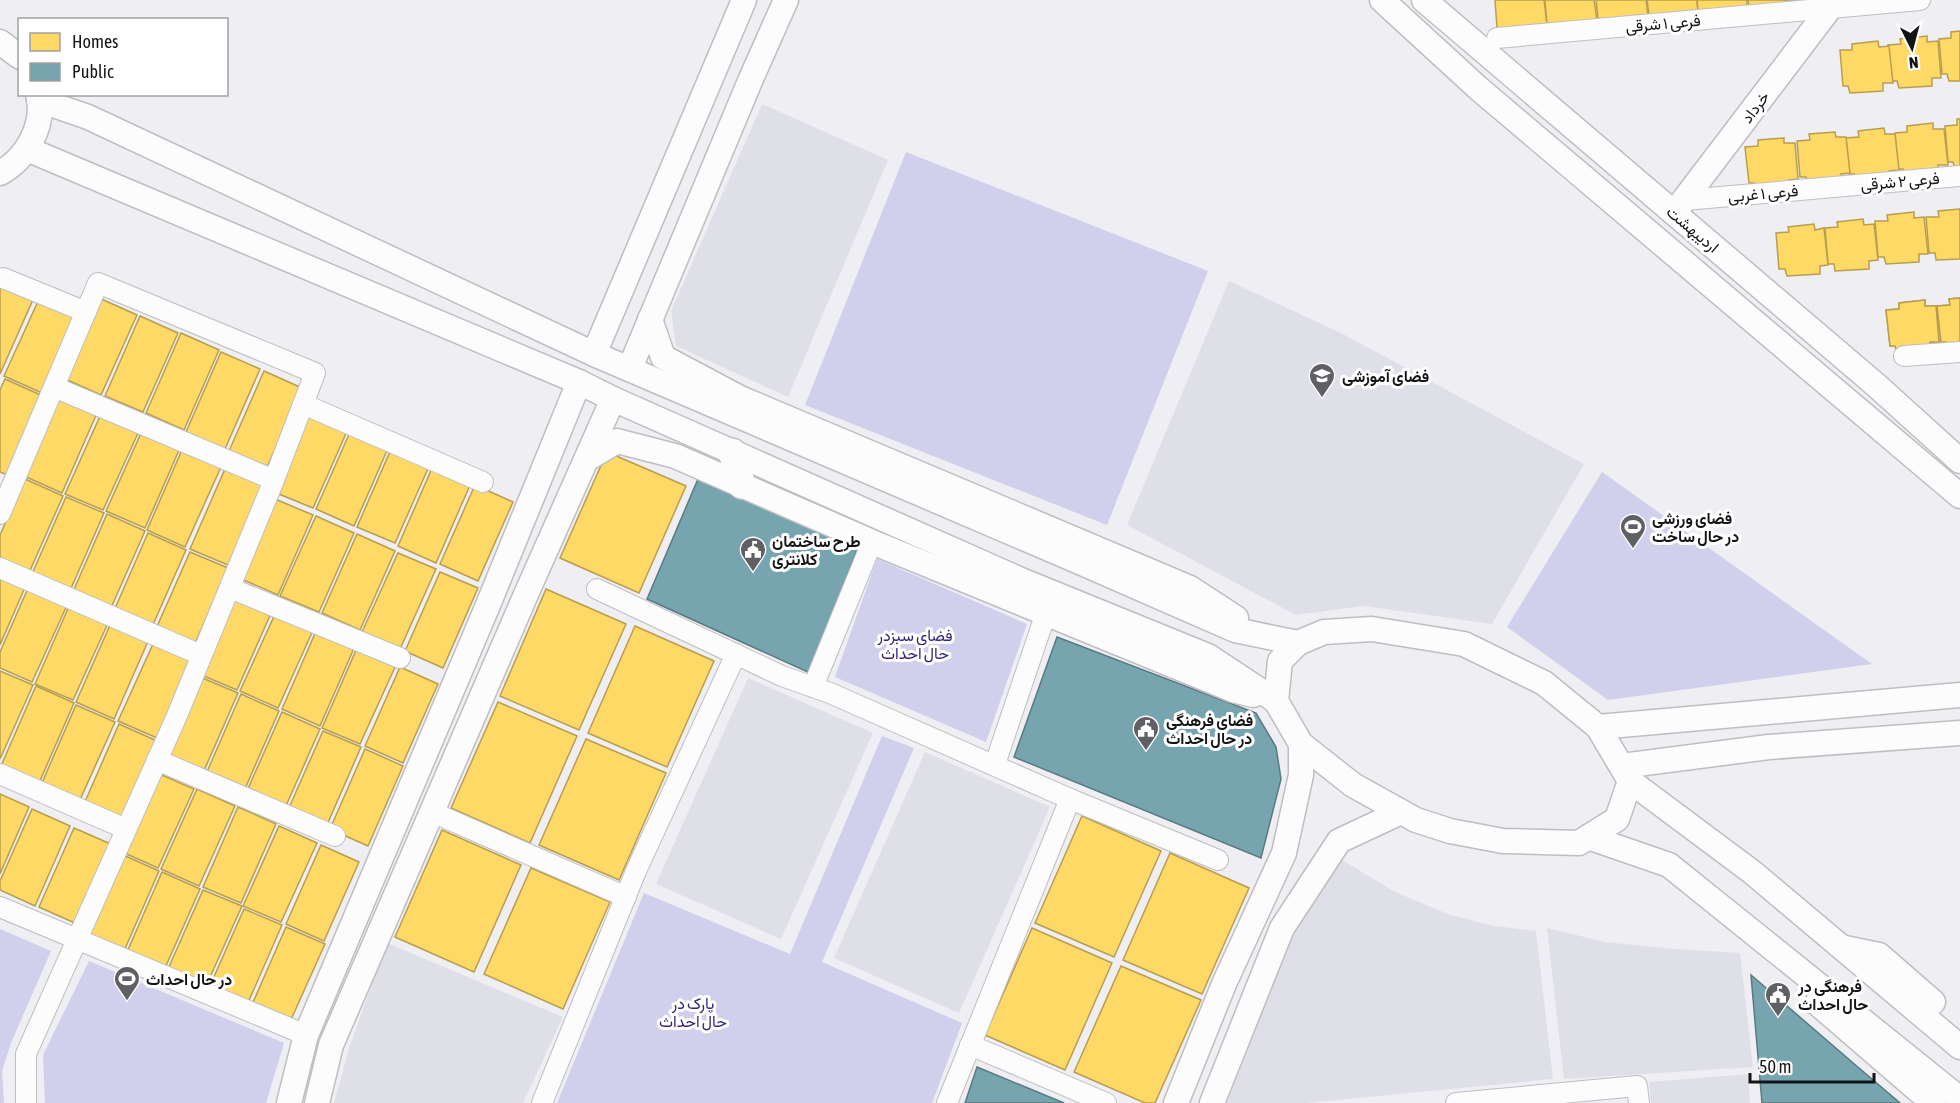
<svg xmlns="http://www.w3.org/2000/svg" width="1960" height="1103" font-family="'Asap Condensed',Vazirmatn,sans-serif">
	<rect width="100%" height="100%" fill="#eeeef3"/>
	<!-- built -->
	<g fill="#dfdfe8">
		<path d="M762,104L888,160L788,397L676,346L671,311Z"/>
		<path d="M1229,281L1343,334L1584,464L1492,624L1364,606L1296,615L1127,525Z"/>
		<path d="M748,678L873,733L781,939L656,884Z"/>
		<path d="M925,752L1050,807L959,1013L834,958Z"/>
		<path d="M1342,860L1395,892L1448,914L1494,926L1536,931L1553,1079L1307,1103H1227L1296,927Z"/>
		<path d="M1547,928L1605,942L1674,949L1740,953L1753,1067L1564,1079Z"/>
		<path d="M387,943L563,1017L523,1103H334L350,1045Z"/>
		<path d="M1748,1074L1750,1103H1651L1649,1082Z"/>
	</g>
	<!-- green -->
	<g fill="#d0cfec">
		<path d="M906,152L1208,271L1107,525L805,405Z"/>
		<path d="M1602,472L1872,664L1608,700L1507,627Z"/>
		<path d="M877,559L1027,624L986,742L835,677Z"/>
		<path d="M882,736L914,748L822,962L962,1023L932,1103H557L644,893L790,954Z"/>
		<path d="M0,929L51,951L11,1043L2,1071L4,1103H0Z"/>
		<path d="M89,961L284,1043L266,1103H45L43,1055Z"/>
	</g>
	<!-- homes -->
	<g fill="#ffd966" stroke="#b89e4e" stroke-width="1.5">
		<path d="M1495,0H1544L1547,24H1538V32L1497,28Z"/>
		<path d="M1545,0H1594L1597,20L1547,24Z"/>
		<path d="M1596,0H1646L1648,15H1638V23L1605,25L1603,19H1598Z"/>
		<path d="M1647,0H1697L1698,11L1649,15Z"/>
		<path d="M1697,0H1747V7L1698,11Z"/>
		<path d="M1748,0H1798L1799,3L1749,7Z"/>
		<path d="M1960,31V81H1949L1947,74H1942L1939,39L1951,38V32Z"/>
		<path d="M1927,36V42L1938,41L1941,78H1932V86L1899,88L1897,81H1892L1888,45L1901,44L1900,39Z"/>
		<path d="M1878,41L1879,47L1889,46L1893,83H1883V91L1850,93L1848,86H1843L1840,50H1852V44Z"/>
		<path d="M1957,119H1960V168L1955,169L1953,162H1948L1945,126L1957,125Z"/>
		<path d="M1933,123V129H1944L1948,165H1938V173L1905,175L1903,169H1898L1895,133L1907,132V126Z"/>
		<path d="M1884,128L1885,134H1895L1899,170L1889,171V178L1856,180L1854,174H1849L1846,138L1859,137L1858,131Z"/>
		<path d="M1835,132L1836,137H1846L1850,173L1841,174V182L1807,183L1806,177H1800L1797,141L1810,140L1809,134Z"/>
		<path d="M1784,138V143H1795L1798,179L1789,180V188L1756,190L1754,183H1749L1745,147L1758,146V140Z"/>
		<path d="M1960,209V259L1936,260L1935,253H1929L1926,217H1939L1938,211Z"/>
		<path d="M1914,212V218L1924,217L1928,254H1919V262L1886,264L1884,257H1878L1875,221H1888L1887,215Z"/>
		<path d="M1863,219L1864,225L1874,224L1878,260L1869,261V269L1835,271L1834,264H1828L1825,228L1838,227L1837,222Z"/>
		<path d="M1814,224L1815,230L1824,228L1828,265L1820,266V274L1787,276L1785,269H1779L1776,233L1789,232L1788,227Z"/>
		<path d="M0,279L35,295L0,374Z"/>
		<path d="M40,297L78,313L42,393L4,376Z"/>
		<path d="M99,298L137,315L101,395L63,378Z"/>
		<path d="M1960,298V347L1948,348L1946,342H1941L1937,306L1950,305L1949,299Z"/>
		<path d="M1960,298V347L1948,348L1946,342H1941L1937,306L1950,305L1949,299Z"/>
		<path d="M1925,300V306H1936L1939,342H1930V350L1897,352L1895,346H1890L1886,310L1899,309V303Z"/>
		<path d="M1925,300V306H1936L1939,342H1930V350L1897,352L1895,346H1890L1886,310L1899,309V303Z"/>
		<path d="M140,316L178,333L143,412L105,396Z"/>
		<path d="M181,333L219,350L184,430L146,413Z"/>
		<path d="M221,352L260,369L225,449L186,432Z"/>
		<path d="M264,371L302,388L267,467L229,451Z"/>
		<path d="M5,379L43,396L8,475L0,472V390Z"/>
		<path d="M59,396L97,413L62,493L24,476Z"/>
		<path d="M310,412L348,429L313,508L274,492Z"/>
		<path d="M101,414L139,431L103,510L65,494Z"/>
		<path d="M351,430L389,446L354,526L316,509Z"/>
		<path d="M142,431L180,448L145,528L106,511Z"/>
		<path d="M392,447L430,464L395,543L357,527Z"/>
		<path d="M182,450L221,467L185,547L147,530Z"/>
		<path d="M607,452L686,486L639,593L560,558Z"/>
		<path d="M433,466L471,483L436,563L398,546Z"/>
		<path d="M225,469L263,486L228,565L190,549Z"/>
		<path d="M25,479L63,496L28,575L0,563V535Z"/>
		<path d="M475,485L513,502L478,581L440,564Z"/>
		<path d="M66,497L104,513L69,593L31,576Z"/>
		<path d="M275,499L313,515L278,595L239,578Z"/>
		<path d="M107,514L145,531L110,610L72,594Z"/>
		<path d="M316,516L354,533L319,612L280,596Z"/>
		<path d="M148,533L186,550L151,629L113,613Z"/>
		<path d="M357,534L395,551L360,630L322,613Z"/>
		<path d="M190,552L228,568L193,648L155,631Z"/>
		<path d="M398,553L436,569L400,649L362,632Z"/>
		<path d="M440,572L478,588L443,668L405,651Z"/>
		<path d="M0,574L26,585L0,645Z"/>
		<path d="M29,586L68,603L32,682L0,668V652Z"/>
		<path d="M546,589L626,624L579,730L500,696Z"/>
		<path d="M234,594L272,611L237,690L199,674Z"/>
		<path d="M70,604L109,621L73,700L35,684Z"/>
		<path d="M276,612L314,628L278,708L240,691Z"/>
		<path d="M111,623L149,639L114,719L76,702Z"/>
		<path d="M635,626L714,661L667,767L588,733Z"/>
		<path d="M317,629L355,646L320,726L282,709Z"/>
		<path d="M154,642L192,658L157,738L118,721Z"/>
		<path d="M357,648L396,665L360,744L322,728Z"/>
		<path d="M400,667L438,684L403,763L365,746Z"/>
		<path d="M0,671L33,685L0,759Z"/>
		<path d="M200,677L238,693L203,773L164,756Z"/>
		<path d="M36,686L74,703L39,783L1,766Z"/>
		<path d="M241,694L279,711L244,791L206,774Z"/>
		<path d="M498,702L577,736L530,843L451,808Z"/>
		<path d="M76,705L115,722L79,802L41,785Z"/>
		<path d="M282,712L320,729L285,808L247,791Z"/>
		<path d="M119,724L157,741L122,820L84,804Z"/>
		<path d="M323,731L361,747L326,827L288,810Z"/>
		<path d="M586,739L666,773L619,880L539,845Z"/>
		<path d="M365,749L403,766L368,846L330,829Z"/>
		<path d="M155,772L194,789L158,868L120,851Z"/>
		<path d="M197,789L235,806L199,886L161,869Z"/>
		<path d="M0,794L29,807L0,874Z"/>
		<path d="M238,807L276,824L241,903L203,887Z"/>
		<path d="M32,809L70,826L35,906L0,890V881Z"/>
		<path d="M1082,816L1161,851L1114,957L1035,923Z"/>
		<path d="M279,826L317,843L281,922L243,906Z"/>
		<path d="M74,828L113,845L77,924L39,907Z"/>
		<path d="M442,830L521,865L474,972L395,937Z"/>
		<path d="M321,845L359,862L324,941L286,924Z"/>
		<path d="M1170,853L1249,888L1202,994L1123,960Z"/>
		<path d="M121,854L159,871L124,951L86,934Z"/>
		<path d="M531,868L610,902L563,1009L484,974Z"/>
		<path d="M162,872L200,889L165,968L127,952Z"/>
		<path d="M203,890L242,906L206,986L168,969Z"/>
		<path d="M244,909L282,925L247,1005L209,988Z"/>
		<path d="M286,927L325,944L289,1024L251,1007Z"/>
		<path d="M1032,928L1112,963L1065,1070L985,1035Z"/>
		<path d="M1121,966L1201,1000L1155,1103H1145L1074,1072Z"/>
	</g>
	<!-- public -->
	<g fill="#76a5af" stroke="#597a81" stroke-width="1.5">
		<path d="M698,479L858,547L810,673L647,599Z"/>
		<path d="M1057,637L1256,713L1276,747L1281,779L1261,858L1014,757Z"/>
		<path d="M1751,975L1852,1062L1900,1103H1762Z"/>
		<path d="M977,1067L1064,1103H965Z"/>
	</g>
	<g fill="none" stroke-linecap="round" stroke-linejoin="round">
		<defs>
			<g id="minor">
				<path d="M1497,38L1920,0"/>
				<path d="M1685,200L1960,176"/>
				<path d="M3,278L86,312"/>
				<path d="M1904,356L1960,352"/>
				<path d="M54,387L274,480"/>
				<path d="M303,404L483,482"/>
				<path d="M0,514L98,283L315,373L274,480L176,718L26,1054V1103"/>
				<path d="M0,568L201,655"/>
				<path d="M230,588L400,658"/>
				<path d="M597,589L782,676L830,693L1070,799L1218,860"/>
				<path d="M813,687L872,542"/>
				<path d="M157,760L335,836"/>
				<path d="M995,764L1046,613"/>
				<path d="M0,774L126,829"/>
				<path d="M432,812L626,897"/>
				<path d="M0,907L306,1035"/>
				<path d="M970,1045L1106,1103"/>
				<path d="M542,1103L636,871L736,654"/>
				<path d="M947,1103L1070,799"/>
				<path d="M1456,1103L1637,1086L1639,1103"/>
			</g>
			<g id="tertiary">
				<path d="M1382,0L1478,88L1960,496"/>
				<path d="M1424,0L1876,385L1960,461"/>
				<path d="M0,42L20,57"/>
				<path d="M39,100L88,117L594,354L1082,563L1235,630L1298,643"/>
				<path d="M27,149L579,382L613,399L1021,580L1208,656L1276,701"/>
				<path d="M0,173C26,159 46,125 38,94"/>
				<path d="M1674,213L1829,9L1828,0"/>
				<path d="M650,319L663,357L740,398L1190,588L1236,618"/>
				<path d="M594,354L744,0"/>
				<path d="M630,368L750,81L786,0"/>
				<path d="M587,459L617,441L675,456L872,542L1233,690L1253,695"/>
				<path d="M1372,629L1464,644L1544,683L1598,727L1630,781L1617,819L1579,843L1503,841L1450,831L1416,820L1353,785L1301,744L1276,701L1280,661L1298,643L1324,632Z"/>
				<path d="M1598,727L1960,695"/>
				<path d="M1622,766L1769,747L1960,733"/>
				<path d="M1630,781L1752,872L1960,1047"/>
				<path d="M1588,837L1669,865L1960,1099"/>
				<path d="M1845,948L1879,955L1933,1002"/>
				<path d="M1817,1003L1933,1103"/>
				<path d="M289,1103L306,1035L488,605L579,382"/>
				<path d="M317,1103L331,1045L527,592L613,399"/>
				<path d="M1176,1103L1224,984L1284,853L1301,775V744"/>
				<path d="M1212,1103L1282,928L1339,841L1401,812"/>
			</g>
			<path id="secondary" d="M732,452L742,485"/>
		</defs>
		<!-- minor casing -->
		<use href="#minor" stroke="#bebec2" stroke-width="22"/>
		<!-- tertiary casing -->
		<use href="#tertiary" stroke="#bebec2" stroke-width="27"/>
		<!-- secondary casing -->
		<use href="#secondary" stroke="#bebec2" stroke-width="30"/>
		<!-- minor -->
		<use href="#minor" stroke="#fcfcfd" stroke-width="20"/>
		<!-- tertiary -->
		<use href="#tertiary" stroke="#fcfcfd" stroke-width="24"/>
		<!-- secondary -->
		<use href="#secondary" stroke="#fcfcfd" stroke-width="27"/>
	</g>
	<!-- icons -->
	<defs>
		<symbol id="school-pin" viewBox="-11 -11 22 30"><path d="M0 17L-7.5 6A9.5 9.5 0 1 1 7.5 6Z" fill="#606064" stroke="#fff"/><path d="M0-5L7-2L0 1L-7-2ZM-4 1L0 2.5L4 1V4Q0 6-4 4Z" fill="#fff"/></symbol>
		<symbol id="stadium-pin" viewBox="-11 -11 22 30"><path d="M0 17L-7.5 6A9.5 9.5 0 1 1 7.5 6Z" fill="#606064" stroke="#fff"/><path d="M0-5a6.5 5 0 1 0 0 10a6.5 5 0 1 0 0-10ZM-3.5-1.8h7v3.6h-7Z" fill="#fff"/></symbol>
		<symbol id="civic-pin" viewBox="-11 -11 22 30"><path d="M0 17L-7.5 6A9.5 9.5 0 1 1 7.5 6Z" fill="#606064" stroke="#fff"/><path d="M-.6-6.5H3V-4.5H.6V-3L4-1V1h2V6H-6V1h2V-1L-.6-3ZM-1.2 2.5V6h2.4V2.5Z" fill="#fff"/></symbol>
	</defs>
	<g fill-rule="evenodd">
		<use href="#school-pin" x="1307" y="361" width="30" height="40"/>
		<use href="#stadium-pin" x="1618" y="512" width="30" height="40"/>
		<use href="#civic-pin" x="738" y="535" width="30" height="40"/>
		<use href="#civic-pin" x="1131" y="714" width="30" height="40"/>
		<use href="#stadium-pin" x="112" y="964" width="30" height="40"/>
		<use href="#civic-pin" x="1763" y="980" width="30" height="40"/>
	</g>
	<g text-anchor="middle" stroke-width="6" stroke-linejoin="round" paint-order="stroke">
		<!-- street labels -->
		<g font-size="16" fill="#141417" stroke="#fff">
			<text transform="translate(1663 23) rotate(-5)" y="6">فرعی ۱ شرقی</text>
			<text transform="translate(1755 107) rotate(-53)" y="6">خرداد</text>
			<text transform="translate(1900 181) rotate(-5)" y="6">فرعی ۲ شرقی</text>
			<text transform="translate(1763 193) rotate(-5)" y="6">فرعی ۱ غربی</text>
			<text transform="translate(1693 229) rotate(40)" y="6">اردیبهشت</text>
		</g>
		<!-- poi labels -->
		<g font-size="16" font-weight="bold" fill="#141417" stroke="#fff" text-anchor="start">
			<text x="1342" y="382">فضای آموزشی</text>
			<text x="1652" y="524">فضای ورزشی<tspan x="1652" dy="18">در حال ساخت</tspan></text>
			<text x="772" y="547">طرح ساختمان<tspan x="772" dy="18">کلانتری</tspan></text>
			<text x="1166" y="726">فضای فرهنگی<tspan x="1166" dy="18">در حال احداث</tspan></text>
			<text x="146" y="985">در حال احداث</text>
			<text x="1798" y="992">فرهنگی در<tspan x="1798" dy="18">حال احداث</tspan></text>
		</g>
		<!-- park labels -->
		<g font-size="16" fill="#352476" stroke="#fff">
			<text x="915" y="641">فضای سبزدر<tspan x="915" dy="18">حال احداث</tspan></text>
			<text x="693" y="1009">پارک در<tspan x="693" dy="18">حال احداث</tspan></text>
		</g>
	</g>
	<!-- legend -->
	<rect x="18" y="18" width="210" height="78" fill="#ffffff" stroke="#a1a1a2" stroke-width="1.5"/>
	<rect x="30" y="33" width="30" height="18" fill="#ffd966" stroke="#a1a1a2" stroke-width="1.5"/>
	<text x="72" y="48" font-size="18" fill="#141417">Homes</text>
	<rect x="30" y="63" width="30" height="18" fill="#76a5af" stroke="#a1a1a2" stroke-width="1.5"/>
	<text x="72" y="78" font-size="18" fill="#141417">Public</text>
	<!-- north arrow -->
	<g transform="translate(1912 48) rotate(174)" stroke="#ffffff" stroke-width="4.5" paint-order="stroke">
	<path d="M0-4.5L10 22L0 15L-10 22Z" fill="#141417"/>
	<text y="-9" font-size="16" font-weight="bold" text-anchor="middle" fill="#141417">N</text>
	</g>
	<!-- scale -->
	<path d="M1750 1073v9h124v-9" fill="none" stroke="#141417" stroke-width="3"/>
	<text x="1759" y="1073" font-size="18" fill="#141417" stroke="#ffffff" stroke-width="4.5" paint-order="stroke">50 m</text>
</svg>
